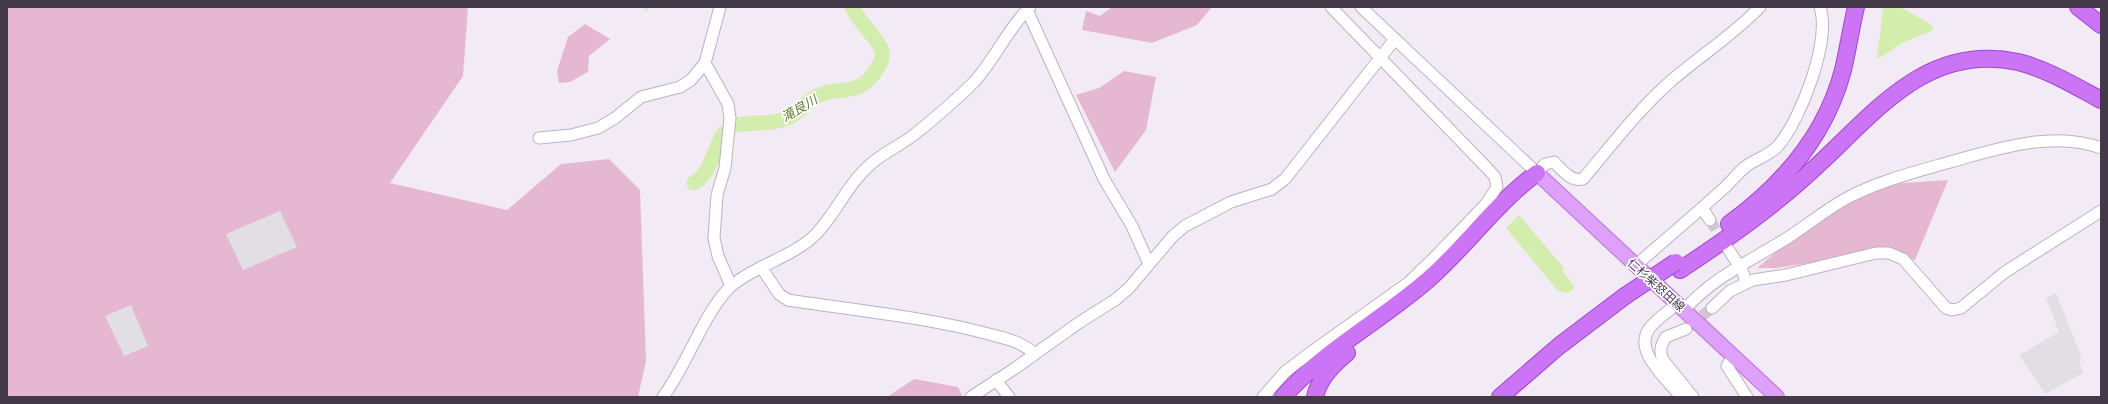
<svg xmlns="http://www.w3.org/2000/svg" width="2108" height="404" font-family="'Nunito Sans','Noto Sans JP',sans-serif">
	<rect width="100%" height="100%" fill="#f2ebf5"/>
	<!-- green -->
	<g fill="#e6b7d1">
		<path d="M7,7H468L463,76L390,183L507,210L561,164L609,159L640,190L646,361L638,397H7Z"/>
		<path d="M1112,7H1212L1197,25L1152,43L1082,30L1086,11L1100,16Z"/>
		<path d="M585,24L610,39L589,56L588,72L570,82L559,83L557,71L568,37Z"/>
		<path d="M1124,71L1156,77L1146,130L1115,172L1076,95L1099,88Z"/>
		<path d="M1948,180L1915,260L1876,253L1776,268H1757L1817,218L1890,184Z"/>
		<path d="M914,379L958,387L963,397H887Z"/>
	</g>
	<!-- parking -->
	<g fill="#e2dfe4">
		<path d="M280,211L297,247L243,270L226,234Z"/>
		<path d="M2056,293L2082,358L2079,360L2083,373L2045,394L2019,355L2059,332L2046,298Z"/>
		<path d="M131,305L148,346L124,356L105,316Z"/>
	</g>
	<!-- water -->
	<g fill="#d3edac">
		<path d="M1881,7H1901L1933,26L1932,31L1906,41L1879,58L1877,57L1883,10Z"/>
		<path d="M1519,215L1564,268L1563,272L1575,287L1568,293L1558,291L1506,228Z"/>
	</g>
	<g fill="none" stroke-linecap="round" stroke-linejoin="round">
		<!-- stream -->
		<path stroke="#d3edac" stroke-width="2.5" d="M646,10V7"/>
		<!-- river -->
		<g stroke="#d3edac" stroke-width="15">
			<path d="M736,125C755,122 772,125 790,117C800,111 808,99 819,95C844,85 858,98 877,69C880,63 883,59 882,52C881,42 857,20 852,7"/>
			<path d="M694,183C712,172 713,150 724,133"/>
		</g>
		<!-- minor-tunnel -->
		<g stroke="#cfc7d3" stroke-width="11" stroke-dasharray="11 5.5" stroke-linecap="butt">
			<path d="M1710,220L1726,247"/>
			<path d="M1689,326L1712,308"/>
		</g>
		<defs>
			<g id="minor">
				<path d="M720,7L705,63L728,104L730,118L725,168L717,195L714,238L718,256L731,286"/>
				<path d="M1361,7L1537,173L1545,164L1554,162C1562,170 1571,182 1583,179C1611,146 1638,110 1671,81C1700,56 1733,35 1760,7"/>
				<path d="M1027,10L1104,179L1132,226L1149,264"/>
				<path d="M539,138L571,135L598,128L615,118L641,97L680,87L691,80L705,63"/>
				<path d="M1702,208L1710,220"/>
				<path d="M1728,249L1742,270L1746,282"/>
				<path d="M1635,266C1664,241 1693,216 1722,190C1730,183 1737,174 1745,167C1755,159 1769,156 1778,146C1801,119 1831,41 1820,7"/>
				<path d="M761,267L779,294L788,300C853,310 917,316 981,332C1002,338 1017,339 1034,353"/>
				<path d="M1677,304C1668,312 1656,319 1649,329C1633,352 1668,380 1681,397"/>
				<path d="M1712,308L1730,291L1753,280L1786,275L1876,253H1889L1903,259L1946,308L1952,310L1961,308L2005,272L2101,211"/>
				<path d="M1684,310C1713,278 1743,265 1779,243C1803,229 1823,211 1847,198C1879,181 1915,172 1950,162C1997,149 2053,130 2101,148"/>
				<path d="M1686,329L1666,337C1661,345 1659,351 1663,360L1693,397"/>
				<path d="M1733,356L1727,366L1747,397"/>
				<path d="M996,380L1009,397"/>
				<path d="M663,397C687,365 704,312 731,286C754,266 795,256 816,234C837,212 848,183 872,163C885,152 901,145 915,134C935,118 956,100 974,82C995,59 1008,28 1030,7"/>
				<path d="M971,397L1014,369L1080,322L1115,300L1129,288L1173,236L1185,226L1231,202L1272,189L1285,179L1395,39"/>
				<path d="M1263,397L1285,372L1310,353L1408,283L1432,260L1486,204L1497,187L1495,177L1488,169L1331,7"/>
			</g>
			<path id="major" d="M1537,173L1777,397"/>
			<g id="highway">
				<path d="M2078,7L2101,25"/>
				<path d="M1729,224C1783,185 1826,135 1843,70C1848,49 1851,28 1856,7"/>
				<path d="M1680,270C1730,237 1777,204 1820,163C1878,109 1929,43 2018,62C2047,69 2075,86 2101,100"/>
				<path d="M1283,397C1325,349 1384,319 1431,277C1468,244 1497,202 1537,173"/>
				<path d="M1315,397C1319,378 1333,365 1347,353"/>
				<path d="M1500,397L1559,346L1625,296"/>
			</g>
		</defs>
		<!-- minor casing -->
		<use href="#minor" stroke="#bdb1c3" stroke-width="13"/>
		<!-- major casing -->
		<use href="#major" stroke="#bd70de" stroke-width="16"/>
		<!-- highway casing -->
		<use href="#highway" stroke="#a045d6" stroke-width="18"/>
		<!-- minor -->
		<use href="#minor" stroke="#fff" stroke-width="11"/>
		<!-- major -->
		<use href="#major" stroke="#dfa0f9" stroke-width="14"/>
		<!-- highway -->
		<use href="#highway" stroke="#cb75f6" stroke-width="16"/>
		<defs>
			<path id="highway-bridge" d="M1625,296L1676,262"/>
		</defs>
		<!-- highway-bridge casing -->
		<use href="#highway-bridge" stroke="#a045d6" stroke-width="18" stroke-linecap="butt"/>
		<!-- highway-bridge -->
		<use href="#highway-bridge" stroke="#cb75f6" stroke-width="16"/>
	</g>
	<g text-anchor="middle" stroke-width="3.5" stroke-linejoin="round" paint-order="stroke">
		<!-- street labels -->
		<g font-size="12" fill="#433949" stroke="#fff">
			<text transform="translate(1656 285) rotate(42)" y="4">仁杉柴怒田線</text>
		</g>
		<!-- water labels -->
		<g font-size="13" font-style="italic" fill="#5d802c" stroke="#fff">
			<text transform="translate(799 108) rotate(-31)" y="5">滝良川</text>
		</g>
	</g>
	<!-- border -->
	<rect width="2108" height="404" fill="none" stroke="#433949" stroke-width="16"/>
</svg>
